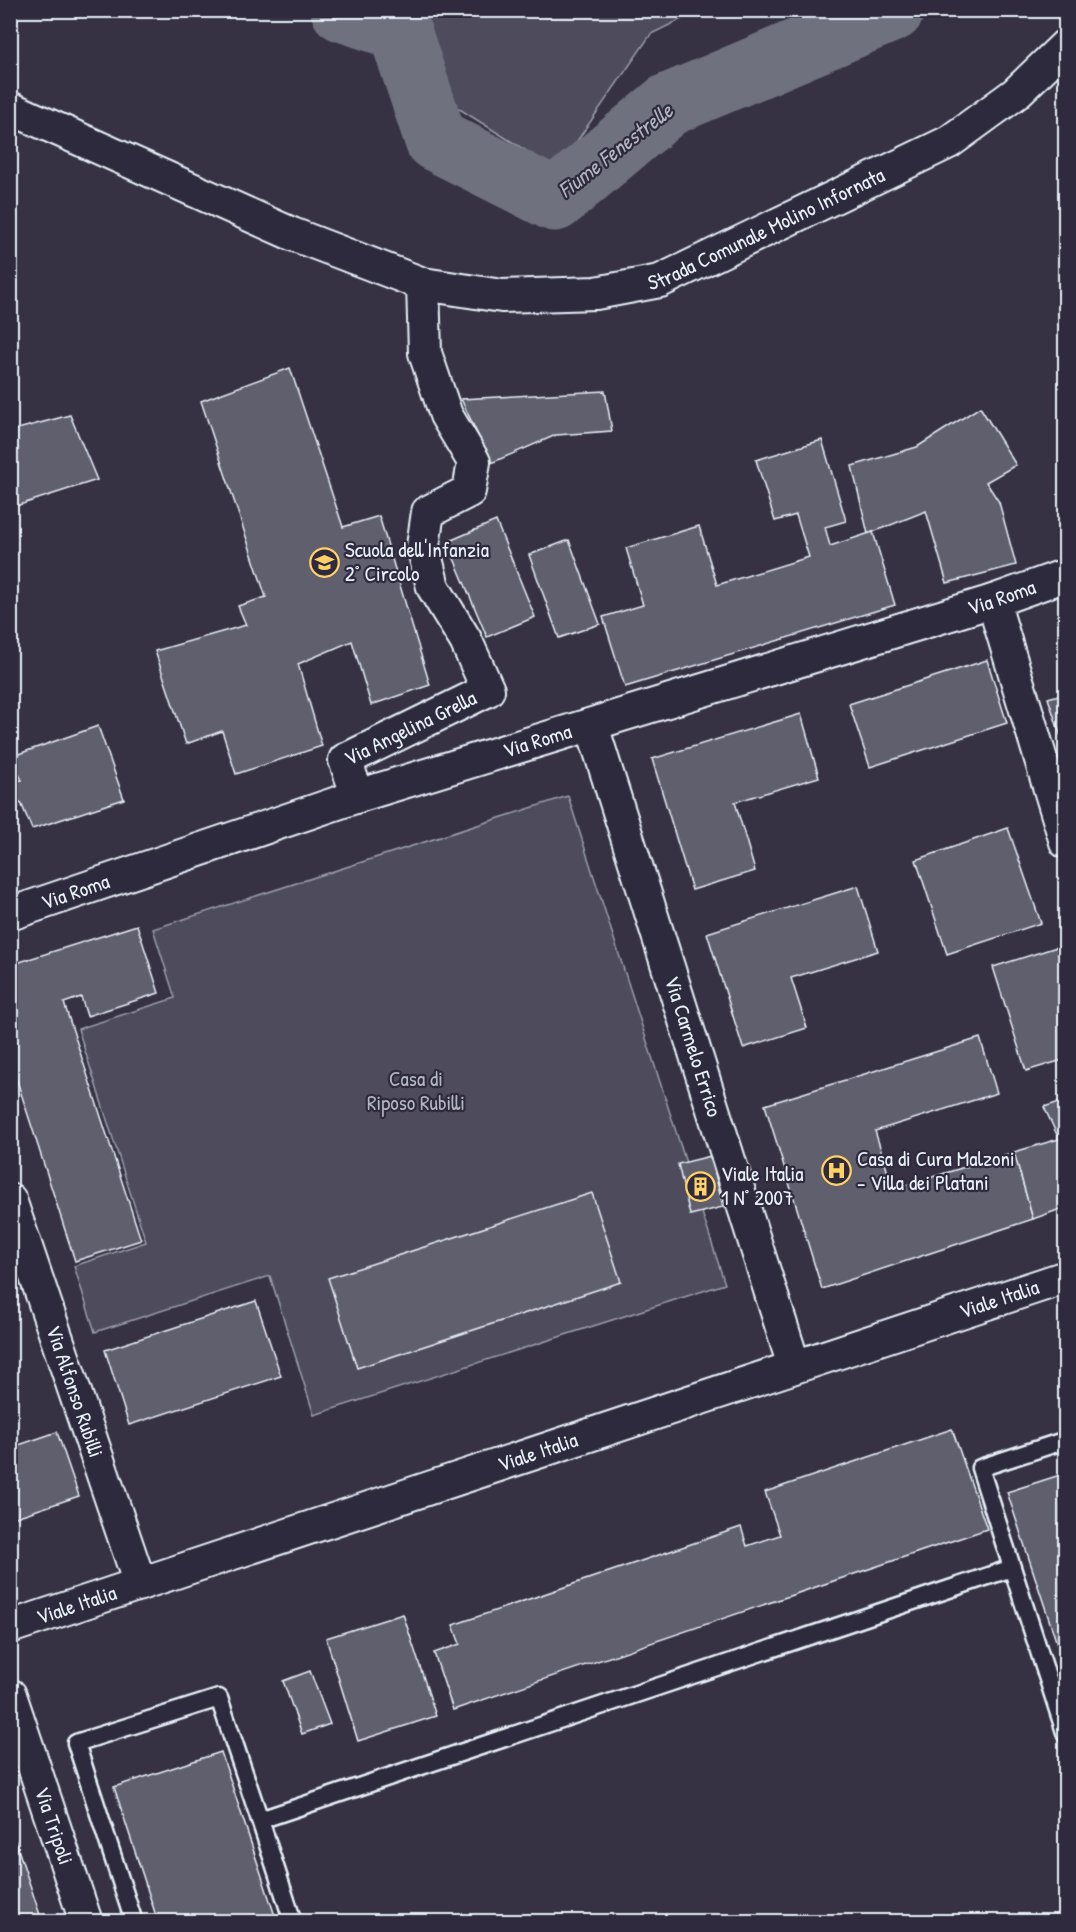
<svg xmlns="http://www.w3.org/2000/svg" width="1076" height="1932" font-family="'Patrick Hand',sans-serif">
	<rect width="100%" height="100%" fill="#363244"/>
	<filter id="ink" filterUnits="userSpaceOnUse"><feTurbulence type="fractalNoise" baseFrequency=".0167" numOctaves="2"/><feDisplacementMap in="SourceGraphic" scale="12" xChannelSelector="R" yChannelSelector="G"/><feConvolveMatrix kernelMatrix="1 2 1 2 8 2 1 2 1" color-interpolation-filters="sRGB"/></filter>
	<g filter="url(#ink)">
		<!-- green -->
		<g fill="#4d4b5c" stroke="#9a9eaa" stroke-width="1.5">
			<path d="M403,11H698L651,34L557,170L445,100Z"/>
			<path d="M568,796L725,1284L314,1415L270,1276L95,1332L74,1266L146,1242L78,1029L175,998L153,929Z"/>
		</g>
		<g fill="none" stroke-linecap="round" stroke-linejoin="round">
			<!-- river -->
			<path stroke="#70717f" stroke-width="63" d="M342,10L399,29L436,140L555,200L668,105L893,10"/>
		</g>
		<!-- building -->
		<g fill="#605e6e" stroke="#e8f1f8" stroke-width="1.5">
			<path d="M1066,200V236L1059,235Z"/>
			<path d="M290,368L343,527L379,516L430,685L371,705L352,641L298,664L322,746L236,774L222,731L186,744L155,651L246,625L238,606L266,597L201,401Z"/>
			<path d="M605,391L612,431L556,435L491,463L461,399Z"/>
			<path d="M980,407L1016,465L986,482L999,502L1016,565L947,583L926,511L868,534L852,466L917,447Z"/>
			<path d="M70,415L97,480L10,508V431Z"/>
			<path d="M822,440L846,521L825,527L830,546L873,532L895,605L625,687L603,617L643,605L626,548L699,526L717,585L809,557L796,515L775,521L756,460Z"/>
			<path d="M496,521L535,617L487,637L447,542Z"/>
			<path d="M569,540L600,624L559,638L529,555Z"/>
			<path d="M987,660L1007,723L870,767L849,704Z"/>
			<path d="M1066,693V752L1048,698Z"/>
			<path d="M801,714L819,777L735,802L755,871L692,890L652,759Z"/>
			<path d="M98,726L124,799L32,829L21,803L10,806V781L22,780L10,757Z"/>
			<path d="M1008,828L1041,923L947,954L916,860Z"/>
			<path d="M858,886L878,951L791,978L807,1028L743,1048L707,933Z"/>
			<path d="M137,925L159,993L87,1016L81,997L64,1003L141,1240L75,1261L10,1059V965Z"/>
			<path d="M1060,946L1066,963V1059L1026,1071L993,967Z"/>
			<path d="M980,1038L997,1093L875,1131L893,1189L1014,1152L1033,1219L822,1289L765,1105Z"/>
			<path d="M1066,1100V1207L1033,1219L1014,1152L1059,1139L1044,1107Z"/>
			<path d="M711,1156L723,1207L690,1215L678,1164Z"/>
			<path d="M592,1193L621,1282L357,1368L328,1278Z"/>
			<path d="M256,1301L281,1376L129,1425L105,1350Z"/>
			<path d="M952,1429L987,1529L453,1710L434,1653L460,1644L453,1625L741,1527L747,1546L780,1535L765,1492Z"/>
			<path d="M57,1432L79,1496L10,1519V1448Z"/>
			<path d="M1066,1473V1671L1007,1492Z"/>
			<path d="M403,1614L436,1716L358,1741L326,1638Z"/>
			<path d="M310,1671L330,1724L302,1734L283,1681Z"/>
			<path d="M221,1752L277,1922H158L114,1787Z"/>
			<path d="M10,1825L42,1921L41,1922H10Z"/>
		</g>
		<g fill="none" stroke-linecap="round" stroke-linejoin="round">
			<defs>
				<g id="lane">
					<path d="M1066,1440L980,1468L1066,1735"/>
					<path d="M134,1922L76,1743L219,1698L260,1820"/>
					<path d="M293,1922L260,1820L1012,1568"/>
				</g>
				<g id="street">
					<path id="s1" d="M10,108L292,234L423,284L502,296L596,293L660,281L949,142L1015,94L1066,45"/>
					<path d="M993,601L1066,842"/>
					<path id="s2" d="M592,726L794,1366"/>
					<path id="s3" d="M358,796L345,760L488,690L466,641L433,587L423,546L428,512L469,491L474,462L446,415L425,353L423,284"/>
					<path id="s4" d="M10,914L358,796L993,601L1066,575"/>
					<path id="s5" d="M10,1200L140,1584"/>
					<path id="s6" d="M10,1627L1066,1277"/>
					<path id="s7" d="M10,1695L86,1922"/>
				</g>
			</defs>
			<!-- lane casing -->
			<use href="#lane" stroke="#e8f1f8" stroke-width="21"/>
			<!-- street casing -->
			<use href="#street" stroke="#e8f1f8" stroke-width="36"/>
			<!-- lane -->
			<use href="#lane" stroke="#2f2a3d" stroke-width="16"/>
			<!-- street -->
			<use href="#street" stroke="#2f2a3d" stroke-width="32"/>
		</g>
	</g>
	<!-- icons -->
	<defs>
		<symbol id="school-ring" viewBox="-11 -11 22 22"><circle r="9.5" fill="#2f2a3d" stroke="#ffd166" stroke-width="1.5"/><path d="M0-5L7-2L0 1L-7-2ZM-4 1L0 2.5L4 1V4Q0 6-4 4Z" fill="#ffd166"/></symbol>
		<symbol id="hospital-ring" viewBox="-11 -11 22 22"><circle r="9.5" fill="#2f2a3d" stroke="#ffd166" stroke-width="1.5"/><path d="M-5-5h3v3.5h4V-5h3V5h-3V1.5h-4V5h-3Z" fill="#ffd166"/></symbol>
		<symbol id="building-ring" viewBox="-11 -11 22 22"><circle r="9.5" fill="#2f2a3d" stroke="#ffd166" stroke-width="1.5"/><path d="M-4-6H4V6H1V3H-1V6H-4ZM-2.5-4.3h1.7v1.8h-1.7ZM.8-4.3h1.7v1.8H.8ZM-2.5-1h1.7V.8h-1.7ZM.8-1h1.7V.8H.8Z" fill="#ffd166"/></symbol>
	</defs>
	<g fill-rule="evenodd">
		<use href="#school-ring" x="308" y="546" width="33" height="33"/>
		<use href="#hospital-ring" x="820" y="1154" width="33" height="33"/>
		<use href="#building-ring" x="684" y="1170" width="33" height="33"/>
	</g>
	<g text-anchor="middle" stroke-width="4.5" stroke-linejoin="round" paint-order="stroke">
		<!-- street labels -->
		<g font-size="21" fill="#e8f1f8" stroke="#2f2a3d">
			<text dy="7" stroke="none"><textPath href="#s1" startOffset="806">Strada Comunale Molino Infornata</textPath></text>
			<text dy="7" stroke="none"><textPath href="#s4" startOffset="1041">Via Roma</textPath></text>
			<text dy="7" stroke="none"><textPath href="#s3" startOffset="111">Via Angelina Grella</textPath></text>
			<text dy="7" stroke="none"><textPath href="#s4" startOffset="555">Via Roma</textPath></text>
			<text dy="7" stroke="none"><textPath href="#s4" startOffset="69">Via Roma</textPath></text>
			<text dy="7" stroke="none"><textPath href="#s2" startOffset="336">Via Carmelo Errico</textPath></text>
			<text dy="7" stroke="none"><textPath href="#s6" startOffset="1042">Viale Italia</textPath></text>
			<text dy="7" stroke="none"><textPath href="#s5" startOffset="202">Via Alfonso Rubilli</textPath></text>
			<text dy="7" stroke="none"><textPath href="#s6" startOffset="556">Viale Italia</textPath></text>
			<text dy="7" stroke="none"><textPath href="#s6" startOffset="70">Viale Italia</textPath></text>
			<text dy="7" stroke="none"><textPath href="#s7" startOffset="138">Via Tripoli</textPath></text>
		</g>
		<!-- poi labels -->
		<g font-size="21" fill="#e8f1f8" stroke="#2f2a3d" text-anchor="start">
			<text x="345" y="557">Scuola dell'Infanzia<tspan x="345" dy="24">2° Circolo</tspan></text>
			<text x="857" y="1166">Casa di Cura Malzoni<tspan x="857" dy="24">- Villa dei Platani</tspan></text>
			<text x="721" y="1181">Viale Italia<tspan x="721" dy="24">1 N° 2007</tspan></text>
		</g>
		<!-- park labels -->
		<g font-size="21" fill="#b2b7c1" stroke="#2f2a3d">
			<text x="416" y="1086">Casa di<tspan x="416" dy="24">Riposo Rubilli</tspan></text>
		</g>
		<!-- water labels -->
		<g font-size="22" font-style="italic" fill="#b2b7c2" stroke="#2f2a3d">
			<text transform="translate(615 150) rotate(-38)" y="8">Fiume Fenestrelle</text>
		</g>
	</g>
	<!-- margin -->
	<rect width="1076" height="1932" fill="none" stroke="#2f2a3d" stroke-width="36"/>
	<rect x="18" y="18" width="1040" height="1896" fill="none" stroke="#e8f1f8" stroke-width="2" filter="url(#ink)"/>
</svg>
